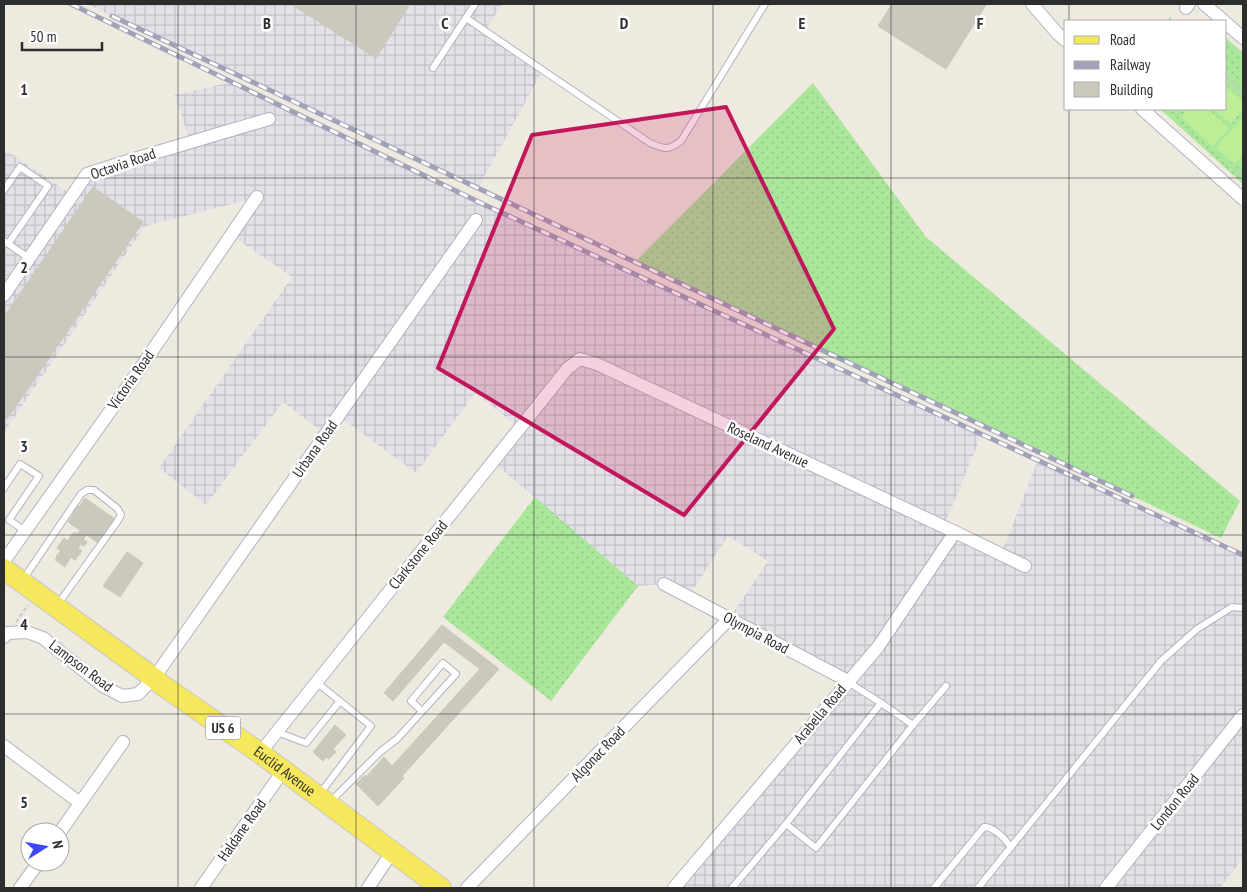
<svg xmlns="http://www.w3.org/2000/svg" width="1247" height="892" font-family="'PT Sans Narrow',sans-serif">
	<defs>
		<pattern id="industrial-grid" width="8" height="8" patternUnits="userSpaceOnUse" patternTransform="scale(1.25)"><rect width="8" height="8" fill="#e3e0e8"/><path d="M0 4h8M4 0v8" fill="none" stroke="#c3c0c7"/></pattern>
		<pattern id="grass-dots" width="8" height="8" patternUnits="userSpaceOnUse" patternTransform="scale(1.25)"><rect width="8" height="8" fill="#aae79b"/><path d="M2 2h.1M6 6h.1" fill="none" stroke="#93c686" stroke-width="1.8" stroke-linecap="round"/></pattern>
	</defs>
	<rect width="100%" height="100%" fill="#efeae0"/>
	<!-- industrial -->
	<g fill="url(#industrial-grid)">
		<path d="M87,4H502L485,31L543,70L478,188Z"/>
		<path d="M232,82L485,205L982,434L944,526L1001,554L1038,460L1243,555V858L1220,888H674L848,681L729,619L768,561L728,536L688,597L664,584L638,586L493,462L520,428L475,393L416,473L339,416L325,434L283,402L206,505L159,468L292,277L231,235L256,198L145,226L4,432V155L7,151L72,195L87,174L190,142L175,95Z"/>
	</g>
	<!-- grass -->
	<g fill="url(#grass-dots)">
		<path d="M1226,38L1243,53V184L1160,109H1226Z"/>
		<path d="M813,83L926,237L1240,501L1221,538L635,262Z"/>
		<path d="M535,497L638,586L551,701L443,617Z"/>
	</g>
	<!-- pitch -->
	<g fill="#bdee96">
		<path d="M1226,86L1243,101V109L1231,124L1214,109H1226Z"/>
		<path d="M1188,109H1208L1229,128L1213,146L1181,117Z"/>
		<path d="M1243,117V154L1234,164L1216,148Z"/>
	</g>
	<!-- building -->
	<g fill="#cbc8be" stroke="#cbc7b9">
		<path d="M291,4H410L376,58Z"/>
		<path d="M892,4H985L986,5L946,69L878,26Z"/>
		<path d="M93,187L143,222L7,419L4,416V317Z"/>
		<path d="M85,498L115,519L98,543L87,535L83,539L87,542L84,546L81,544L78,548L82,551L75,560L71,557L65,567L55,560L57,557L56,556L61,551L57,548L64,538L68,541L71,535H72L74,532L77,534L80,530L68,522L74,513L72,511L76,505L79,507Z"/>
		<path d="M127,552L143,563L120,597L103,586Z"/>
		<path d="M442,625L499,669L402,776L404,778L378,806L356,784L365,775L366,777L384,757L392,766L480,669L444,642L393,701L384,693Z"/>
		<path d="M335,725L346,735L333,749L336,752L329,759L326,757L323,761L313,752Z"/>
	</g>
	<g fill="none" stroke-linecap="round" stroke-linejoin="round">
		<defs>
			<g id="service">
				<path d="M466,18L650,143C664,149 668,151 681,141L765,4"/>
				<path d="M433,68L475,4"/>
				<path d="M4,190L20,167L48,186L8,244"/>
				<path d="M4,241L29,258"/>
				<path d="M4,488L20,464L39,476L9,520L25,531"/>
				<path d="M22,581L81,494L87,490H94L118,509L121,515L117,522L58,604"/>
				<path d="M316,682L371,726L319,795"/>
				<path d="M881,703L913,725L946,686"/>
				<path d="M277,732L306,743L340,701"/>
				<path d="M331,801L380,752L397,739L456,674L443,663L411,701L422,711"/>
				<path d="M786,824L816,848L913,725"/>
				<path d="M1011,847L1161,661L1197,629L1232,607L1243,608"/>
				<path d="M732,888L786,824L881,703L848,682"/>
				<path d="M934,888L984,827C994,827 1005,839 1011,847L978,888"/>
			</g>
			<g id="minor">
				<path d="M1032,4L1057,33L1066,41"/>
				<path d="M1204,4L1224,21"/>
				<path d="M1186,8L1189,4"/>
				<path d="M1226,23L1243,38"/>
				<path d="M1142,109L1243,199"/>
				<path d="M4,295L87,174L134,159L269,119"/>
				<path d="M4,561L135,376L257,197"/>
				<path d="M664,584L848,681"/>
				<path d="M4,637L7,633L27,632L43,638L103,686L122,696L138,694L154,678L476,220"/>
				<path d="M4,746L80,803"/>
				<path d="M260,753L567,369L580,359L597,364L955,532L1025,566"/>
				<path d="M60,832L123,742"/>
				<path d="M20,888L39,862"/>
				<path d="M201,888L283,771"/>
				<path d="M368,888L392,852"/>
				<path d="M467,888L729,619"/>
				<path d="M674,888L878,647L955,532"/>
				<path d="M1106,888L1243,715"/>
			</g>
			<g id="primary">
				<path id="s1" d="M4,569L154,678L162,685L260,753L441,888"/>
			</g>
		</defs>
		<!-- service casing -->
		<use href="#service" stroke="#b3b3c1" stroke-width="8"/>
		<!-- minor casing -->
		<use href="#minor" stroke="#b3b3c1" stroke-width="14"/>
		<!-- primary casing -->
		<use href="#primary" stroke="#c8c8c8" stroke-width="22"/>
		<!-- path -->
		<g stroke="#c8c8c8" stroke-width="2" stroke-dasharray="4 2.5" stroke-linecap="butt">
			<path d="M1169,21L1171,17"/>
			<path d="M1226,76L1243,93"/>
			<path d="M1236,177L1243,169"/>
			<path d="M16,622L28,605"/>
		</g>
		<!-- service -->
		<use href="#service" stroke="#fff" stroke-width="6"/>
		<!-- minor -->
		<use href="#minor" stroke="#fff" stroke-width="12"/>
		<!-- primary -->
		<use href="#primary" stroke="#f6e85d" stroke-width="20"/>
		<defs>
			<g id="rail">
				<path d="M71,4L485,205L1243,555"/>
				<path d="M112,16L1132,496"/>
			</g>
		</defs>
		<!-- rail casing -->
		<use href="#rail" stroke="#a1a2b8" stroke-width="5"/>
		<!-- rail -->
		<use href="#rail" stroke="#fff" stroke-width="3" stroke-dasharray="9" stroke-linecap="butt"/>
	</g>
	<!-- marked area -->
	<path fill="#c2185b" fill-opacity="0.2" stroke="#c2185b" stroke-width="4" stroke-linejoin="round" d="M726,107L834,329L684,515L438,368L532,135Z"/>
	<!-- grid -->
	<path fill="none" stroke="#2d2d2d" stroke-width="1" stroke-opacity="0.55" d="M178,4V888M356,4V888M534,4V888M713,4V888M891,4V888M1069,4V21M1069,109V888M4,178H1243M4,357H1243M4,535H1243M4,714H1243"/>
	<g text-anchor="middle" stroke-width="5" stroke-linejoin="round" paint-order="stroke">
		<!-- shield labels -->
		<rect fill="#fff" stroke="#6c6c6c" stroke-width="1" x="205.5" y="716.5" width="35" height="23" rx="4"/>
		<g font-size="14" font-weight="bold" fill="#2d2d2d">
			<text x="223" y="733">US 6</text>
		</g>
		<!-- street labels -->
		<g font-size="15" fill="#2d2d2d" stroke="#fff">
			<text transform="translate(123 164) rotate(-19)" y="5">Octavia Road</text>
			<text transform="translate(131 380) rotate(-55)" y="5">Victoria Road</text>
			<text transform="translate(768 445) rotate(25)" y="5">Roseland Avenue</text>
			<text transform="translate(315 449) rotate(-55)" y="5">Urbana Road</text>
			<text transform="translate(418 555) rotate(-51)" y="5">Clarkstone Road</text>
			<text transform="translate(756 633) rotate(28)" y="5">Olympia Road</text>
			<text transform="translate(81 666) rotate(37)" y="5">Lampson Road</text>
			<text transform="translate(820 714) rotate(-50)" y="5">Arabella Road</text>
			<text transform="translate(598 754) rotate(-46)" y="5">Algonac Road</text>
			<text dy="5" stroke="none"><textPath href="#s1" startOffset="346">Euclid Avenue</textPath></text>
			<text transform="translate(1175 802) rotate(-51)" y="5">London Road</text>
			<text transform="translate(242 830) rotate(-55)" y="5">Haldane Road</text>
		</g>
	</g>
	<g font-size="16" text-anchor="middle" font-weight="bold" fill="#2d2d2d" stroke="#fff" stroke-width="5" stroke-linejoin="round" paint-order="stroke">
		<text x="267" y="29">B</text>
		<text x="445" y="29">C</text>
		<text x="624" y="29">D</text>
		<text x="802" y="29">E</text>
		<text x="980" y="29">F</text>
		<text x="24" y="95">1</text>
		<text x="24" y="273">2</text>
		<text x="24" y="452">3</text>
		<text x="24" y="630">4</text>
		<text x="24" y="808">5</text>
	</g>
	<!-- border -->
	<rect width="1247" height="892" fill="none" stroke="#2d2d2d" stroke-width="10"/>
	<!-- legend -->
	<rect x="1064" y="20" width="162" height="90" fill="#ffffff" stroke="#ababab"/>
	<rect x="1074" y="36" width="25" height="8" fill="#f6e85d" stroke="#ababab"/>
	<text x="1110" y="45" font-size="15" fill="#2d2d2d">Road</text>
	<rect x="1074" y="61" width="25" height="8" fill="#a1a2b8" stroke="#ababab"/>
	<text x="1110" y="70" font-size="15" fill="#2d2d2d">Railway</text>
	<rect x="1074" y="82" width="25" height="15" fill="#cbc8be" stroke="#ababab"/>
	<text x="1110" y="95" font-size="15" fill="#2d2d2d">Building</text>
	<!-- north arrow -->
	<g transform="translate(45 847) rotate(79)"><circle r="24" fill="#ffffff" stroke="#ababab"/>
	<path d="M0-4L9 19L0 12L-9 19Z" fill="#3c46ff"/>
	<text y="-8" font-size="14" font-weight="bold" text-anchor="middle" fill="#2d2d2d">N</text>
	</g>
	<!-- scale -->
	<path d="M22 42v8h80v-8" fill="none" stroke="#2d2d2d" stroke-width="2.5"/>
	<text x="30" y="42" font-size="15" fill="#2d2d2d" stroke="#ffffff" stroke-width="4" paint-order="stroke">50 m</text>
</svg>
